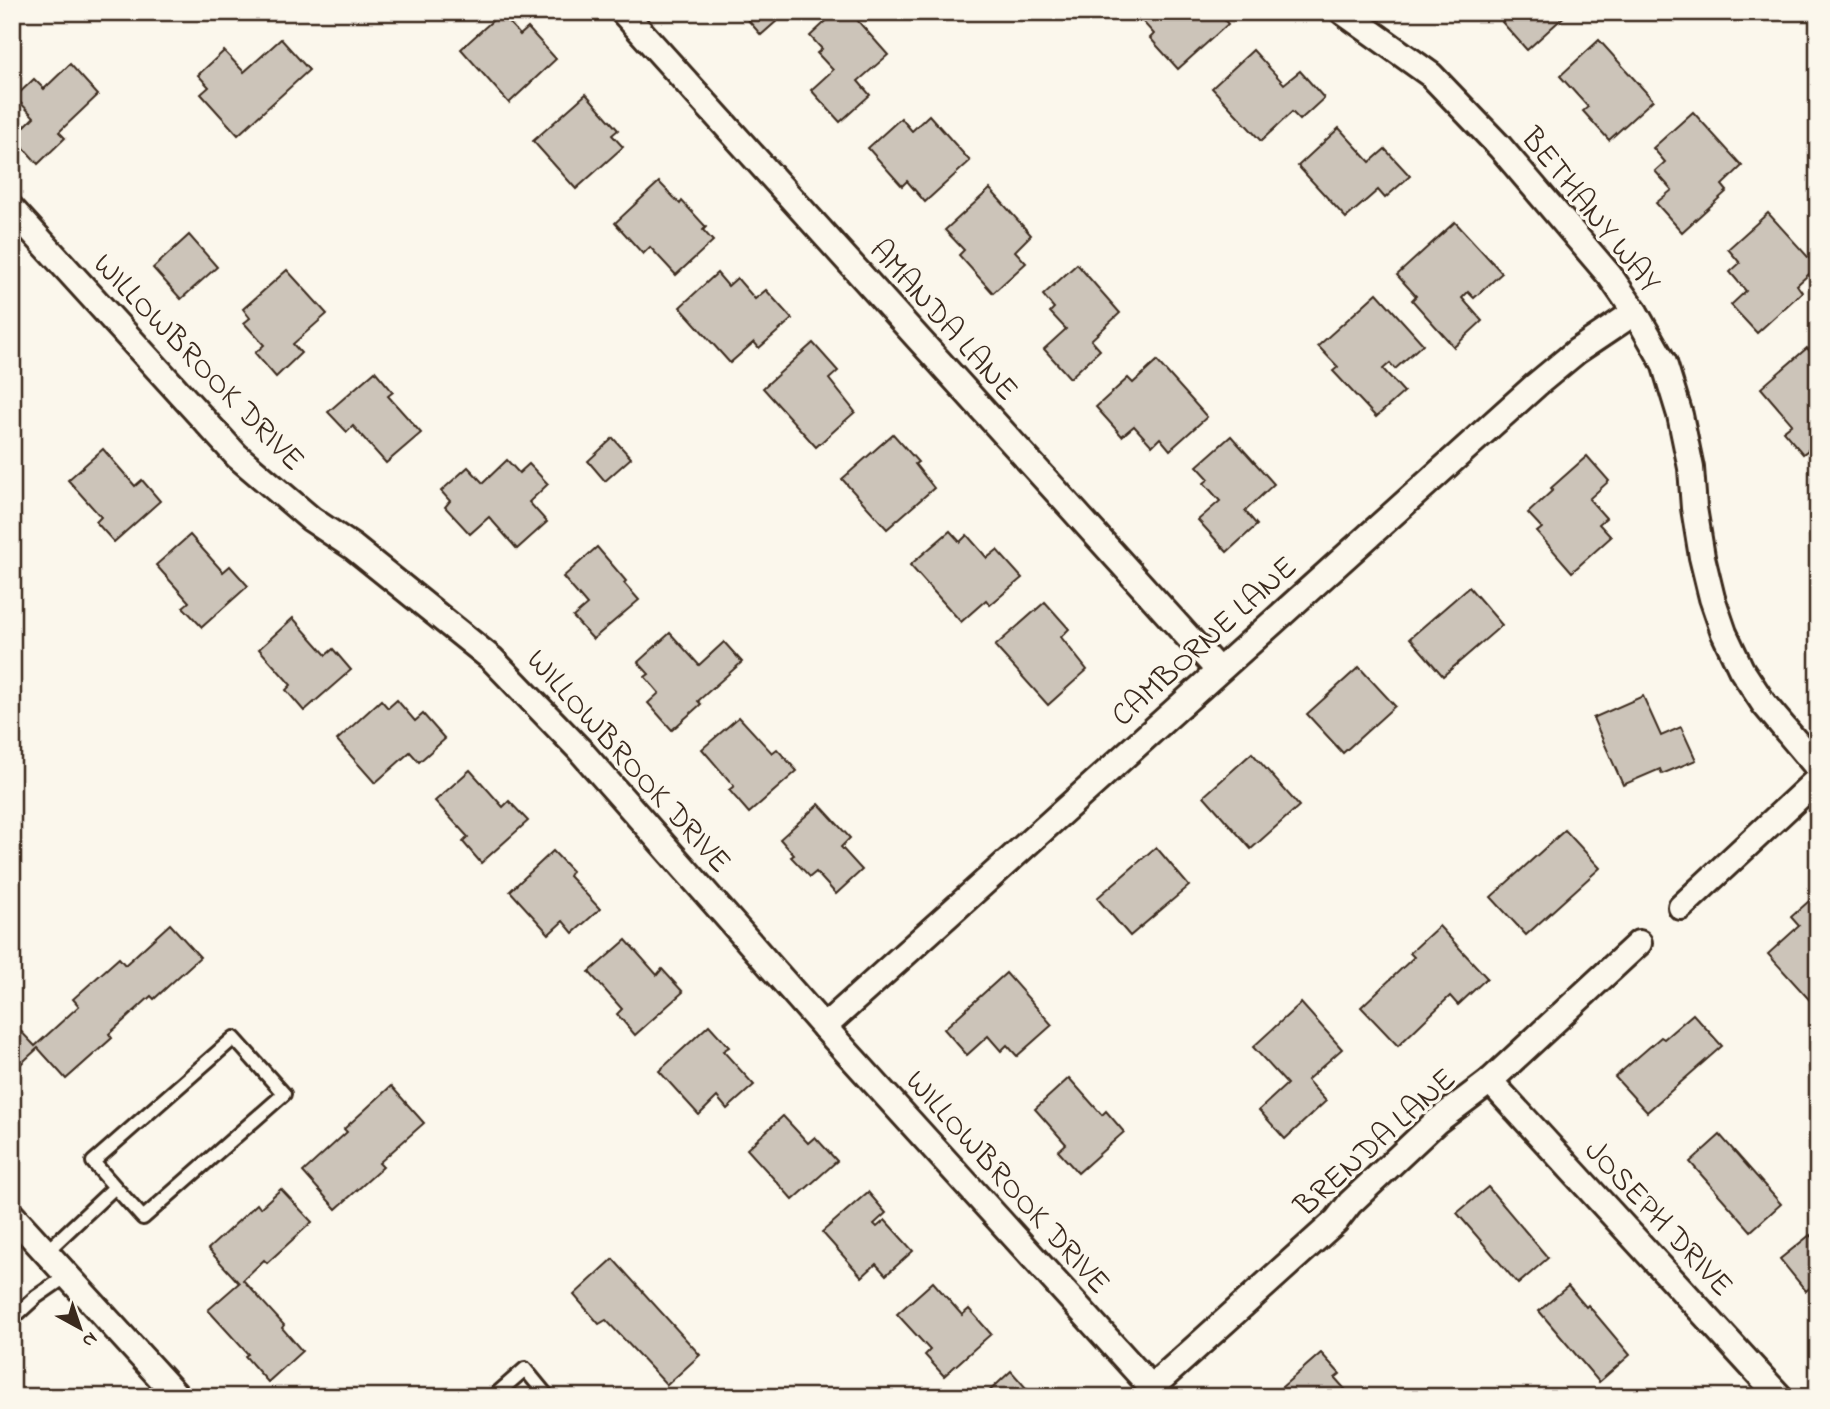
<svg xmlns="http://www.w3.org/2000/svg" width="1830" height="1409" font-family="'Indie Flower',sans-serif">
	<rect width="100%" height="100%" fill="#fbf7ec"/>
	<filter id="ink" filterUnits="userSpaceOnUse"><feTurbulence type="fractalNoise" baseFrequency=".0143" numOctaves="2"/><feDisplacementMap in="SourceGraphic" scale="14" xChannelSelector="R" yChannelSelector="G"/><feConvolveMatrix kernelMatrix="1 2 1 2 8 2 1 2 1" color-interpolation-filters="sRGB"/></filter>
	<g filter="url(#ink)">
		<!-- building -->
		<g fill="#ccc4b9" stroke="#3b2a1e" stroke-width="2">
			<path d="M741,12H787L761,35Z"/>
			<path d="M836,12H850L888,55L858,81L870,95L840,122L811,90L833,70L817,53L822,49L810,36Z"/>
			<path d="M1134,12H1218L1228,24L1178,69L1150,38L1154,34Z"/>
			<path d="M1512,12H1569L1527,50L1502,22Z"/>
			<path d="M501,13L520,35L528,28L556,59L509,103L461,49Z"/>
			<path d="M281,39L309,70L238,135L201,94L209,87L198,75L224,51L244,72Z"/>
			<path d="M1599,40L1653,100L1609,140L1583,111L1588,107L1560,76Z"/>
			<path d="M1253,50L1284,84L1300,71L1324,98L1300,120L1292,112L1261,141L1212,88Z"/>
			<path d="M70,64L98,95L59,132L65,138L38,164L14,137L34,117L15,97L34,79L44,89Z"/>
			<path d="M586,94L618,130L612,135L623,147L576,189L533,141Z"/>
			<path d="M1693,112L1742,166L1722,185L1727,191L1682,232L1656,203L1672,190L1655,171L1665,162L1653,148Z"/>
			<path d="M929,115L970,161L925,202L907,181L902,186L868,148L901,118L912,131Z"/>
			<path d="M1339,128L1370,162L1385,149L1410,176L1385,198L1378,190L1346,218L1298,166Z"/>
			<path d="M659,182L680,204L682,201L706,227L703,230L713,241L676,275L650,247L643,254L615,223Z"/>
			<path d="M990,189L1031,235L1015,251L1026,263L993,293L959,255L964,250L945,230Z"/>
			<path d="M1768,213L1817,267L1797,285L1802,292L1757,333L1731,305L1746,291L1730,272L1740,263L1728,249Z"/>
			<path d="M1455,222L1502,273L1474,298L1468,292L1462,298L1482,321L1454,347L1412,300L1416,296L1397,275Z"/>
			<path d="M189,235L217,267L181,299L153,268Z"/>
			<path d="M1077,264L1120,313L1091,340L1100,350L1070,378L1044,349L1066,329L1050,312L1054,308L1043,295Z"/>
			<path d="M287,270L327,314L293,344L301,353L276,377L255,353L264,345L244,323L250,318L243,309Z"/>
			<path d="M717,273L728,286L737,278L755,299L766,290L792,319L759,348L754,342L730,363L680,307Z"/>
			<path d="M1377,293L1423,344L1395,369L1390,363L1383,369L1404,392L1376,417L1333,371L1338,367L1318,346Z"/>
			<path d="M813,343L838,371L829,379L855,412L816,447L763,388Z"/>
			<path d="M1807,348L1818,360V442L1803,454L1783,431L1792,424L1761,388Z"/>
			<path d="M1157,361L1207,417L1170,450L1160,438L1152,446L1134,426L1122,436L1096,407L1128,378L1133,383Z"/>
			<path d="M375,371L393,392L388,396L421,433L386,463L353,426L347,432L328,412Z"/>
			<path d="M893,434L918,462L915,464L934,488L887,529L842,479Z"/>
			<path d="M1231,436L1274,484L1245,511L1257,525L1227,552L1198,520L1220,501L1204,483L1209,479L1197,466Z"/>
			<path d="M613,438L631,458L605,481L588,461Z"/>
			<path d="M103,449L135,486L142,480L160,501L114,542L96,522L101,517L68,480Z"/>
			<path d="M1587,456L1609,481L1589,499L1606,518L1599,524L1611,537L1572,572L1537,532L1542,528L1528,513L1553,490L1551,488Z"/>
			<path d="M507,460L519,473L529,464L548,484L529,502L547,522L517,549L489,517L470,534L445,507L450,501L441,491L468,467L483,483Z"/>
			<path d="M950,531L960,542L967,535L987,558L997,550L1022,578L990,605L986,600L961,622L910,565Z"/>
			<path d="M190,535L223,572L230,566L248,586L202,627L183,607L189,602L156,565Z"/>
			<path d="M597,547L626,581L624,583L639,600L593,639L573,617L587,605L563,577Z"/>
			<path d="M1469,587L1502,625L1443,676L1410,638Z"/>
			<path d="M1045,602L1069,629L1061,637L1087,670L1048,705L995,646Z"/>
			<path d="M293,618L326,655L333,649L351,670L304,711L286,690L291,685L259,649Z"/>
			<path d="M670,633L699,665L724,642L742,662L698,701L701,704L672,730L648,703L659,693L645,677L649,674L638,662Z"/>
			<path d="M1359,667L1395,706L1343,753L1307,714Z"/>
			<path d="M1643,696L1661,736L1681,727L1696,760L1662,774L1660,769L1623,785L1593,718Z"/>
			<path d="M381,700L388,708L397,700L415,721L423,714L445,739L419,762L410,752L375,783L337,740Z"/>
			<path d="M739,717L772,753L777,749L797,771L749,813L729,790L734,786L702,749Z"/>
			<path d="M1252,753L1299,806L1251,849L1204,796Z"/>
			<path d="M470,770L503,807L509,801L528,821L481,863L463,842L468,837L435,801Z"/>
			<path d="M819,804L850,838L841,847L862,870L836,894L816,872L810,877L791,857L794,855L780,839Z"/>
			<path d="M1565,830L1600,868L1526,935L1491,897Z"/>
			<path d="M1156,847L1189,886L1130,936L1097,898Z"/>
			<path d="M553,851L572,871L569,876L600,909L573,933L563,921L549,934L510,891Z"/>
			<path d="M1818,893V1003L1815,1006L1768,954L1799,926L1791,917Z"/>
			<path d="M170,924L200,957L154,999L151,996L109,1034L112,1038L66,1079L38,1048L12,1072V1022L35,1046L79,1006L73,999L119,958L125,965Z"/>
			<path d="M1439,926L1487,978L1458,1005L1450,996L1398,1046L1361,1007L1414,957L1410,953Z"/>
			<path d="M626,940L657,975L662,969L683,992L635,1035L617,1014L622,1009L589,972Z"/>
			<path d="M1006,973L1052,1025L1017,1056L1007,1045L1001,1051L988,1036L967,1055L944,1029Z"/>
			<path d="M1301,1003L1342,1049L1307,1080L1326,1101L1285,1139L1259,1110L1287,1084L1253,1047Z"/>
			<path d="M1693,1014L1722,1046L1647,1112L1615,1077L1661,1037L1664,1039Z"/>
			<path d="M709,1025L729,1047L723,1051L754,1085L727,1109L717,1097L699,1115L659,1071Z"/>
			<path d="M1069,1078L1102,1115L1106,1111L1124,1132L1078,1173L1058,1151L1066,1144L1035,1109Z"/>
			<path d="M391,1086L424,1123L379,1163L383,1167L336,1209L303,1172L347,1132L344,1129Z"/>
			<path d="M783,1116L808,1143L815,1137L837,1161L793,1200L747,1149Z"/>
			<path d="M1720,1135L1781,1204L1751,1231L1690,1162Z"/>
			<path d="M1488,1187L1548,1258L1518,1284L1457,1213Z"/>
			<path d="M281,1189L312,1222L267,1263L264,1260L243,1280L284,1325L282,1328L302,1351L268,1382L245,1356L248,1354L208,1310L239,1283L208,1249L257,1204L260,1208Z"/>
			<path d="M868,1192L886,1213L874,1224L877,1227L885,1220L913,1251L886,1275L876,1264L862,1277L822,1232Z"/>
			<path d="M1810,1235L1816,1242L1818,1240V1281L1806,1291L1780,1259Z"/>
			<path d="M613,1259L700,1355L667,1385L606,1320L599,1324L574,1295Z"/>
			<path d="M933,1282L962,1315L969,1309L991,1334L944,1376L925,1355L930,1350L897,1314Z"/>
			<path d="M1568,1286L1586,1307L1588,1305L1630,1355L1599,1382L1539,1311Z"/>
			<path d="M1321,1353L1340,1374L1335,1378L1352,1397H1277L1274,1394Z"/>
			<path d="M1011,1371L1034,1397H983Z"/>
		</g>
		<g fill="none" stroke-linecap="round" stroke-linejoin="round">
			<defs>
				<g id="lane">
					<path d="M46,1252L115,1187L143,1218L284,1094L234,1038L93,1162L115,1187"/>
					<path d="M12,1319L36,1297L68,1275"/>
					<path d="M493,1397L525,1369L548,1397"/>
				</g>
				<g id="street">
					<path d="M623,12L1218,670"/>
					<path d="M1343,12L1431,75L1500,147L1610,276L1635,312L1664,363L1680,415L1691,468L1694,508L1702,557L1712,598L1724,633L1741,669L1764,704L1818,768"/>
					<path d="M12,209L237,456L311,519L353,547L492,659L579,749L824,1027L1160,1397"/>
					<path d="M1681,907L1818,779"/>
					<path d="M824,1027L1536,385L1577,351L1635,312"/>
					<path d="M1490,1081L1780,1397"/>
					<path d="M12,1215L178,1397"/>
					<path d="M1152,1387L1336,1221L1350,1203L1436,1122L1490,1081L1639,943"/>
				</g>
			</defs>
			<!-- lane casing -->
			<use href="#lane" stroke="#3b2a1e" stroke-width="18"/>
			<!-- street casing -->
			<use href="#street" stroke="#3b2a1e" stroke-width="30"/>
			<!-- lane -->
			<use href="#lane" stroke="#fbf7ec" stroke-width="12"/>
			<!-- street -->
			<use href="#street" stroke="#fbf7ec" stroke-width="24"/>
		</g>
	</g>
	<g text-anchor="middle" stroke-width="7" stroke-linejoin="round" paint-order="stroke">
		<!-- street labels -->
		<g font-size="32" fill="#3b2a1e" stroke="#fbf7ec">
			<text transform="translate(1592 209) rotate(51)" y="11">BETHANY WAY</text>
			<text transform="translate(945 319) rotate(48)" y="11">AMANDA LANE</text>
			<text transform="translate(200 361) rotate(46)" y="11">WILLOWBROOK DRIVE</text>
			<text transform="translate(1203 640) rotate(-42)" y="11">CAMBORNE LANE</text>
			<text transform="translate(630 760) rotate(48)" y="11">WILLOWBROOK DRIVE</text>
			<text transform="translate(1374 1141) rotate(-42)" y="11">BRENDA LANE</text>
			<text transform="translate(1009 1181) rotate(48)" y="11">WILLOWBROOK DRIVE</text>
			<text transform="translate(1660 1217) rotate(47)" y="11">JOSEPH DRIVE</text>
		</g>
	</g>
	<!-- margin -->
	<rect width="1830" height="1409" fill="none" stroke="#fbf7ec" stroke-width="42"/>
	<rect x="21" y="21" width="1788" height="1367" fill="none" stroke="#3b2a1e" stroke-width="2.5" filter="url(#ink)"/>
	<!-- north arrow -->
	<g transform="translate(80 1328) rotate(140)" stroke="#fbf7ec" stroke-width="5" paint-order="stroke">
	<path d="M0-5L12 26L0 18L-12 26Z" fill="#3b2a1e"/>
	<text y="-10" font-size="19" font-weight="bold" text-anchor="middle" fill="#3b2a1e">N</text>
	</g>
</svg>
